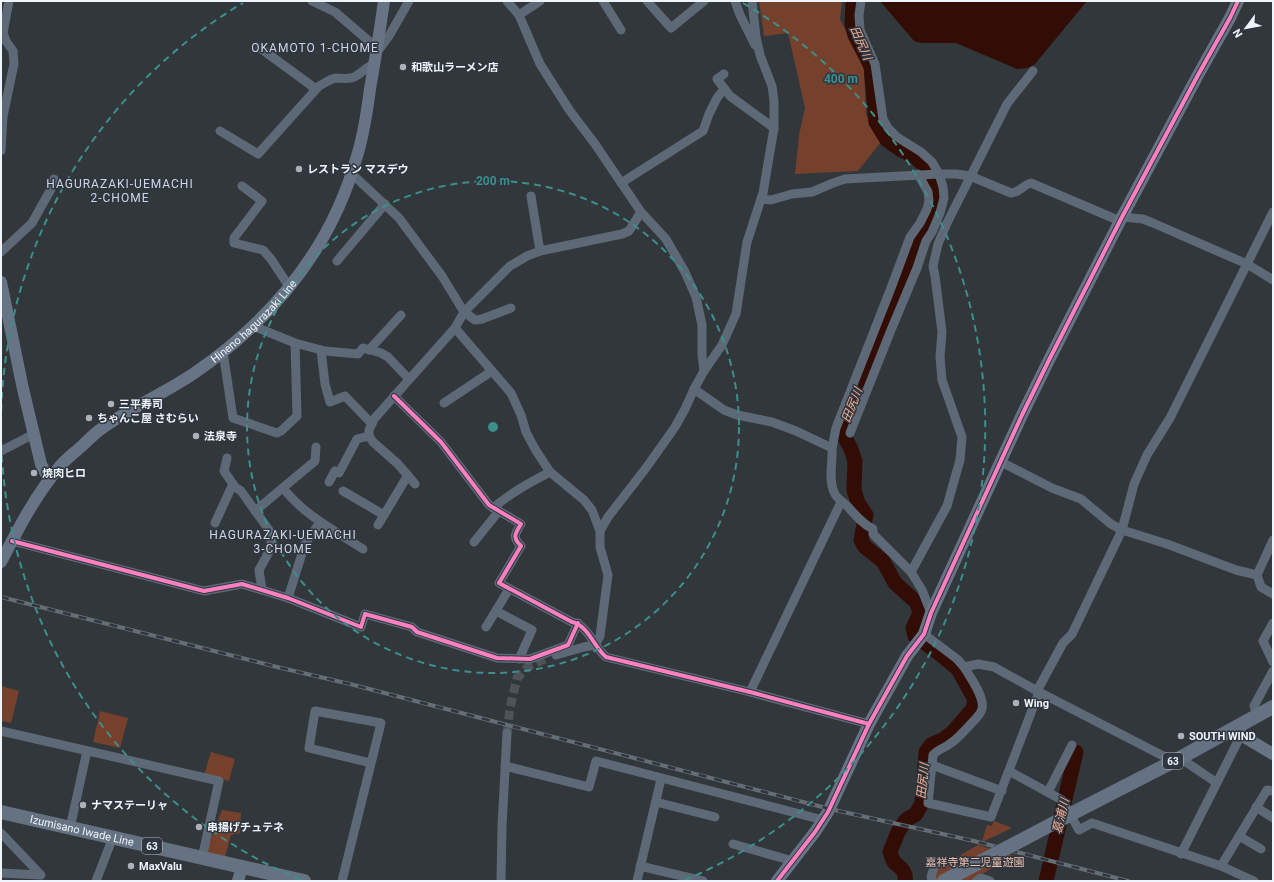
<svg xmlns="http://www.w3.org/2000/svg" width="1274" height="882" font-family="Roboto,'Noto Sans JP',sans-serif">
	<rect width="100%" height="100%" fill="#32373c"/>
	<!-- green -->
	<g fill="#75412c">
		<path d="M759,1H842L840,19L864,69L866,115L881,142L858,171L795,174L799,135L805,108L788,33L764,36Z"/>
		<path d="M1,686L19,691L11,723L1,721Z"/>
		<path d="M100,711L128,718L120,748L93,742Z"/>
		<path d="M211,752L235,759L229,781L204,775Z"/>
		<path d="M222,810L241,813L240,833L231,835L224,861L204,857Z"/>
		<path d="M994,821L1012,828L982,842L987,825L992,826Z"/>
		<path d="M978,845L1015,856L969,881H933L936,869Z"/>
	</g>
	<!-- water -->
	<path fill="#320d05" d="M880,1H1087L1035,64L1028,68L1017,69L956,43H921L914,41Z"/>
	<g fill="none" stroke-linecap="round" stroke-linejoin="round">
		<!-- river -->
		<g stroke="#320d05" stroke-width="15">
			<path d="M853,1L852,24L855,35L871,66L876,122L887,140L901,150L914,156L927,168L930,173L937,194L935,211L888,313L850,411L842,429L844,436L851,449L855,461L854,490L858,503L866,515L861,540L865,547L883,561L895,583L917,603L920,613L913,628L915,636L940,654L958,669L975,700L973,709L953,732L944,739L931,745L926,752L922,803L916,814L906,820L898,832L890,852C891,855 892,859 894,862C900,868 907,871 905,881"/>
			<path d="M1046,881L1076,752"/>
		</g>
		<!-- street-tunnel -->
		<path stroke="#4e5358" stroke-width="9" stroke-dasharray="9 4.5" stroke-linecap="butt" d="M507,733L510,708L517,678L529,666L545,659"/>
		<!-- street -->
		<g stroke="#5e6977" stroke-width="9">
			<path d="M312,1L335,12L377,48"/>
			<path d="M507,1L519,15L540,64L570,111L595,144L641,212L666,239L685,272L696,297L702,325V355L704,371"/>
			<path d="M603,1L621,30"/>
			<path d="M647,1L671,28L704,1"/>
			<path d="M735,1L740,15L755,45"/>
			<path d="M519,15L540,1"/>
			<path d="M260,48L316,89"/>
			<path d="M377,52L389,36L409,1"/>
			<path d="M724,74L717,79L730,96L774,128"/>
			<path d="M220,131L258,154L319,86C325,83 330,79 336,78C343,78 350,80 356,76C363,72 366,67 374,64"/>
			<path d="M1,151L3,116L14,64L13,51L6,41L3,33L9,1"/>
			<path d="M352,174L399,218L442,276L464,312L455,328L511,393L521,415L526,432L535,449L550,472L584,500L592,510L600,531V547L608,575L600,636L595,645"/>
			<path d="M621,183L703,131L709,114L717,98L724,89"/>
			<path d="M242,186L262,201L234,238V243L263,250L271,259L290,288"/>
			<path d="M531,196L540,251"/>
			<path d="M761,199L771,200L792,194L812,192L833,183L845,179L939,174H956L970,176L1011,193C1019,193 1023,185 1031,183L1120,221"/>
			<path d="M1122,217L1143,219L1153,223L1247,264L1273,280"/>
			<path d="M1,252L32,223L51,189L54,179"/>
			<path d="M337,261L385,204"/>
			<path d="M511,308L482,319L475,320L464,312L510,266L527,256L540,251L622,234L629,231L641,212"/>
			<path d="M253,326L295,343L325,351L358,354L363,348L381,353L388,357L409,379"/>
			<path d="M321,350L325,384L330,402L345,396L372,424"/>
			<path d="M369,350L401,315"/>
			<path d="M223,352L233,418L277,433L281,431L297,416L295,343"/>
			<path d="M694,389L724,410L737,415L772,422L796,431L832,448C833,461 828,479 834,492C837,500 844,502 849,508C856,516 863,524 873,529V534L911,572L922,590L931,613"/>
			<path d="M394,396L441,442L489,505L521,524C515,534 512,537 521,546L499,583L572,622C588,625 594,647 606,657L750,692L869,724"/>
			<path d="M444,403L492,371"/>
			<path d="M850,433L891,330L917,268L926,241L932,232L940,213L944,198L943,187L939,174L932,162L921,152L897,137L888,128L883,119L875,64L860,30L859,15L861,1"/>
			<path d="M832,448L836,428L891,288L910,237L920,223L927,209L929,201L928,192L918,174"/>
			<path d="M1,451L34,434"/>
			<path d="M227,458L224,471L235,487L241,491L269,530L271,539V548L259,570L262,590"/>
			<path d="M1001,462L1052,488L1081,499L1111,524L1122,530L1167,544L1236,570L1257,575"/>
			<path d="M329,482L335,471L339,473L357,439L369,436"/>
			<path d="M415,484L398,464L373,442L369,436V430L374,419L455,328"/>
			<path d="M283,488C304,515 335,531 363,549"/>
			<path d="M343,491L384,515"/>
			<path d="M493,508C512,492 529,483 550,472"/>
			<path d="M255,511L315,461L316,447"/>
			<path d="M215,523L233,484"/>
			<path d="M378,525L408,475"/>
			<path d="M600,531L608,517L646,468L675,427L685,409L694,389L704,371L722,345L736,314L747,242L763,193L774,128V101L772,86L760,55L756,37L752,1"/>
			<path d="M1273,540L1257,575L1261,587L1273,594"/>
			<path d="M12,541L204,591L242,584L288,598L361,627L365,614L412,627L417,632L497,658L530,659L568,645L578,623"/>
			<path d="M474,542L499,511"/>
			<path d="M911,572L947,506L960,460L962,437L942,380L940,357L942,332L935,276L933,266L938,244L947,223L1007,104L1033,71"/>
			<path d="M288,598L305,544L320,522"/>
			<path d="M496,611L532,630L519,659"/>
			<path d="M1273,623L1263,641L1273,662"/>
			<path d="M486,627L509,589"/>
			<path d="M924,634L957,659L964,667L978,664L994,667L1039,692L1173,761"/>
			<path d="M556,655L584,647L595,645"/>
			<path d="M964,667C970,677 985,697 982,709C980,716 973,721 969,726C963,732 958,738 951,743C945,748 938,749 933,755L928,803L991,817L1039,692"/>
			<path d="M1037,691L1063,643L1072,634L1122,530L1134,484L1147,455L1170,418L1273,212"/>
			<path d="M750,692L841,502"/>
			<path d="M1257,716L1254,706L1273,671"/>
			<path d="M1,731L219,781L202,858"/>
			<path d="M1180,758L1217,783"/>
			<path d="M932,765L1002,791"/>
			<path d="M505,766L589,787L596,761L823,820"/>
			<path d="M1009,771L1062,800L1079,830L1092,823L1221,866L1254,881"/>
			<path d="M1048,792L1072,745"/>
			<path d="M656,802L715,817"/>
			<path d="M1256,807L1273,818"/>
			<path d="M70,828L87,751"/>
			<path d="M1,833L41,875L1,873"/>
			<path d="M1239,836L1261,849"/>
			<path d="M733,844L793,861"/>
			<path d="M1181,854L1241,735"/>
			<path d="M640,866L703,881"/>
			<path d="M1221,866L1267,790L1273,791"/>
			<path d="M96,881L113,837"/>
			<path d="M342,881L381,723L315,711L309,748L371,763"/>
			<path d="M501,881L502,826L507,733"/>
			<path d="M637,881L661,779"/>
			<path d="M933,881L931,877L935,864"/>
			<path d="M976,881L981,878L990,881"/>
		</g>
		<!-- secondary -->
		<g stroke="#677485" stroke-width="12">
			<path d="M1,282L23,389L41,464L49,480"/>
			<path id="s1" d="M1,562C18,529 36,494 61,465C67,458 75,452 82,446C88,440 94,434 101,429C130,408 163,394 193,374C272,320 331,250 357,156C364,134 367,112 370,89C375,60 380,30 384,1"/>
			<path d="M1237,727L1241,735L1273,754"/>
			<path d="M238,881L242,867"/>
			<path d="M777,881L815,832L828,812L869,724L907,656L924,634L931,613L1022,415L1049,360L1122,217L1198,75L1230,18L1238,1"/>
		</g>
		<!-- primary -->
		<g stroke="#657282" stroke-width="14">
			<path id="s2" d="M1,812L304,881"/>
			<path d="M1073,813L1180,758L1273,707"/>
		</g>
		<defs>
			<path id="rail" d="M1,597L277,667L350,684L830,809L974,841L1128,881"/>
		</defs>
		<!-- rail casing -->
		<use href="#rail" stroke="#656d75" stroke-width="4"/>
		<!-- rail -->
		<use href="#rail" stroke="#2f363f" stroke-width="2.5" stroke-dasharray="8" stroke-linecap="butt"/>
		<!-- primary-bridge -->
		<path stroke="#657282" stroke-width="14" d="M944,881L1073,813"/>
		<defs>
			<g id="cycleway">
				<path d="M394,396L441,442L489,505L521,524C515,534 512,537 521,546L499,583L572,622C588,625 594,647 606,657L750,692L869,724"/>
				<path d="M12,541L204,591L242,584L288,598L361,627L365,614L412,627L417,632L497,658L530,659L568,645L578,623"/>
				<path d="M777,881L815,832L828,812L869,724L907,656L924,634L931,613L1022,415L1049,360L1122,217L1198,75L1230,18L1238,1"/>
			</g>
		</defs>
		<!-- cycleway casing -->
		<use href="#cycleway" stroke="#2f363f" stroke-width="6"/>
		<!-- cycleway -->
		<use href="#cycleway" stroke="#ff80c0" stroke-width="4"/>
	</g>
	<!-- distance rings -->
	<g fill="none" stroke="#3c8f8a" stroke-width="2" stroke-dasharray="7 5">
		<circle cx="493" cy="427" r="246"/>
		<path d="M301 880A492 492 0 0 1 1 431M1 423A492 492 0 0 1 243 3M743 3A492 492 0 0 1 685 880"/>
	</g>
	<!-- markers -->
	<g fill="#adb2b8" stroke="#2f363f" stroke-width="1.5">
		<circle cx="403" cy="67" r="4"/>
		<circle cx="299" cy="169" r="4"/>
		<circle cx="111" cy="404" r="4"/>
		<circle cx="89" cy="418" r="4"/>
		<circle cx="196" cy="436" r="4"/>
		<circle cx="34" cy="473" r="4"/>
		<circle cx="1016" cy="703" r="4"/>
		<circle cx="1181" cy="736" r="4"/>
		<circle cx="83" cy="805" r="4"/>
		<circle cx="199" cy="827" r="4"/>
		<circle cx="131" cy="866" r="4"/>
	</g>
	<g text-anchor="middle" stroke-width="3" stroke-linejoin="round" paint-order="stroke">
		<!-- shield labels -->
		<g fill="#2f363f" stroke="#b5bbc2" stroke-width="1">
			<rect x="1163" y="753" width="20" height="16" rx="3"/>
			<rect x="142" y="838" width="20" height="16" rx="3"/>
		</g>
		<g font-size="10" font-weight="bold" fill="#eff4fa">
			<text x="1173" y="765">63</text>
			<text x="152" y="850">63</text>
		</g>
		<!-- poi labels -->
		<g font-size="11" font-weight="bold" fill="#eff4fa" stroke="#2f363f" text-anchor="start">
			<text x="411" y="71">和歌山ラーメン店</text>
			<text x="307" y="173">レストラン マスデウ</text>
			<text x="119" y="408">三平寿司</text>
			<text x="97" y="422">ちゃんこ屋 さむらい</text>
			<text x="204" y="440">法泉寺</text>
			<text x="42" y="477">焼肉ヒロ</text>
			<text x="1024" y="707">Wing</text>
			<text x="1189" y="740">SOUTH WIND</text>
			<text x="91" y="809">ナマステーリャ</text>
			<text x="207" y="831">串揚げチュテネ</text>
			<text x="139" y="870">MaxValu</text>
		</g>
		<!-- street labels -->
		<g font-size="11" fill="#eff4fa" stroke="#2f363f">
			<text dy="4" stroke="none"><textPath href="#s1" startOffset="356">Hineno hagurazaki Line</textPath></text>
			<text dy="4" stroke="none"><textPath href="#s2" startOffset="83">Izumisano Iwade Line</textPath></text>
		</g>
		<!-- park labels -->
		<g font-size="11" fill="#efc0ae" stroke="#2f363f">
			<text x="975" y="866">嘉祥寺第二児童遊園</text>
		</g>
		<!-- water labels -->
		<g font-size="12" font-style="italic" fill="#f1ac91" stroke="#2f363f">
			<text transform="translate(861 43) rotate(66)" y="4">田尻川</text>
			<text transform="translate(852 405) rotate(-68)" y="4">田尻川</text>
			<text transform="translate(923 781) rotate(-84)" y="4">田尻川</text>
			<text transform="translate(1061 816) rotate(-77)" y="4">葛浦川</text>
		</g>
		<!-- neighbourhood labels -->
		<g font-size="12" letter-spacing="1" fill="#cdd6e2" stroke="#2f363f">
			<text x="315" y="52">OKAMOTO 1-CHOME</text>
			<text x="120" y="188">HAGURAZAKI-UEMACHI<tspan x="120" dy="14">2-CHOME</tspan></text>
			<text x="283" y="539">HAGURAZAKI-UEMACHI<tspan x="283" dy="14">3-CHOME</tspan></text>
		</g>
	</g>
	<circle cx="493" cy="427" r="6" fill="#3c8f8a" stroke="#2f363f" stroke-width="2"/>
	<g font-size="12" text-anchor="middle" font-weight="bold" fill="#3c8f8a" stroke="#2f363f" stroke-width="3" stroke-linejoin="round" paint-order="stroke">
		<text x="841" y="83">400 m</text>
		<text x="493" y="185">200 m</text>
	</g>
	<!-- border -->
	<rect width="1274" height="882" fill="none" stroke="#eff4fa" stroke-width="4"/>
	<!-- north arrow -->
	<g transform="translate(1246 28) rotate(238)" stroke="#2f363f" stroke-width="3" paint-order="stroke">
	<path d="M0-3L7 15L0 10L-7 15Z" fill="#eff4fa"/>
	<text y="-6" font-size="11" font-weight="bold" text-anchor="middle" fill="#eff4fa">N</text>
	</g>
</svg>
